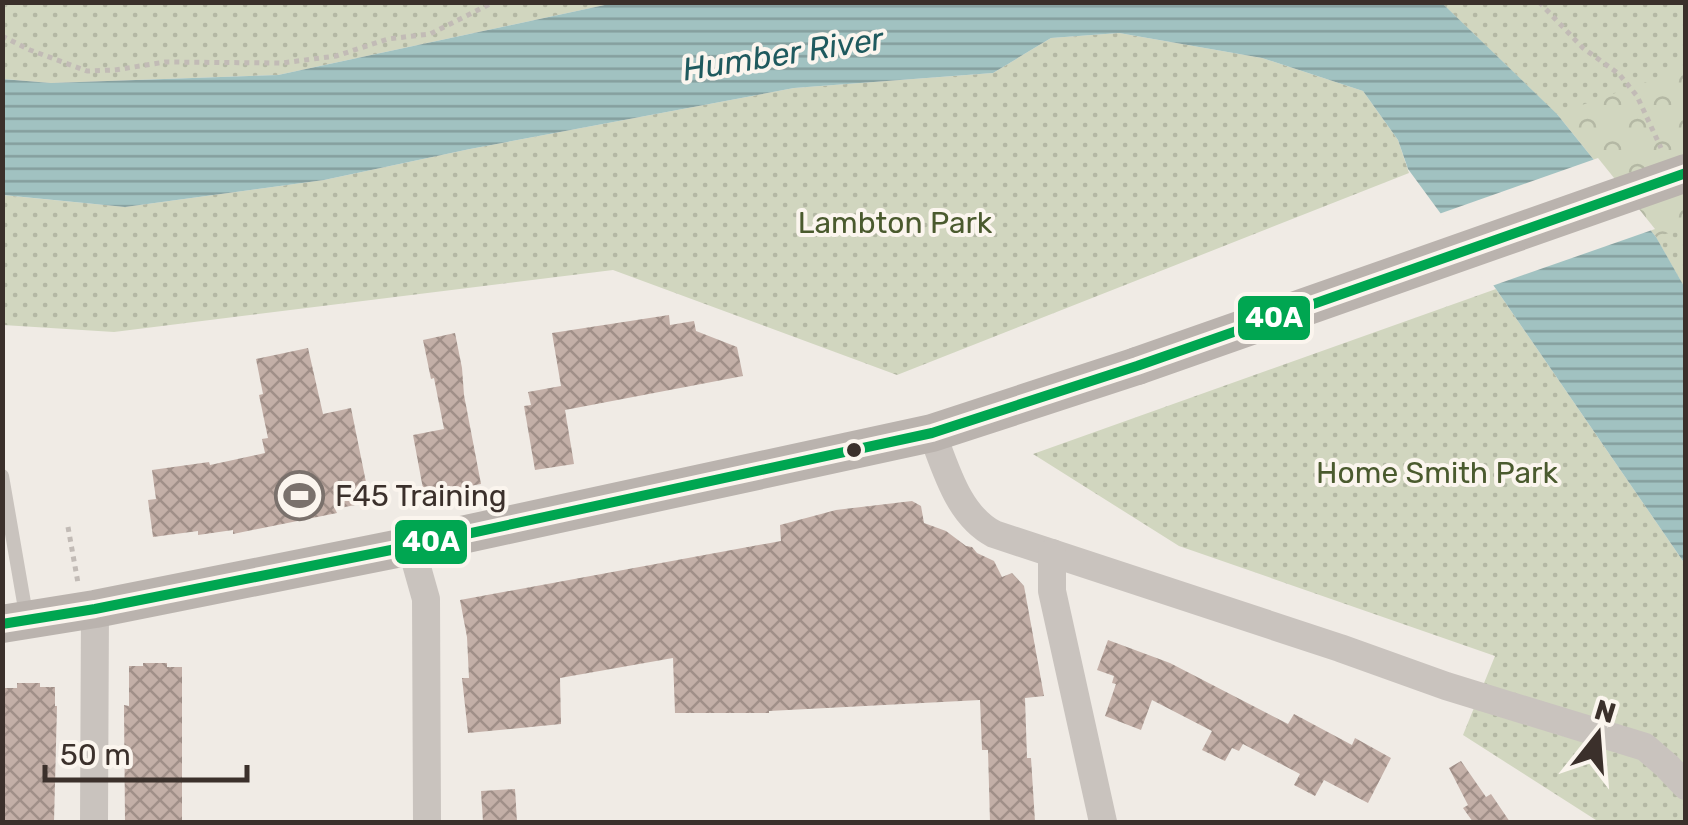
<svg xmlns="http://www.w3.org/2000/svg" width="1688" height="825" font-family="Rubik,sans-serif">
	<defs>
		<pattern id="forest-crowns" width="20" height="18" patternUnits="userSpaceOnUse" patternTransform="scale(2.5)"><rect width="20" height="18" fill="#d1d6bf"/><path d="M2 6a3 3 0 1 1 6 0M12 15a3 3 0 1 1 6 0" fill="none" stroke="#b4b8a4"/></pattern>
		<pattern id="park-dots" width="8" height="8" patternUnits="userSpaceOnUse" patternTransform="scale(2.5)"><rect width="8" height="8" fill="#d1d6bf"/><path d="M2 2h.1M6 6h.1" fill="none" stroke="#b4b8a4" stroke-width="1.8" stroke-linecap="round"/></pattern>
		<pattern id="water-rules" width="6" height="5" patternUnits="userSpaceOnUse" patternTransform="scale(2.5)"><rect width="6" height="5" fill="#a1c2c1"/><path d="M0 2.5h6" fill="none" stroke="#849e9d"/></pattern>
		<pattern id="building-cross-hatch" width="8" height="8" patternUnits="userSpaceOnUse" patternTransform="scale(2.5)"><rect width="8" height="8" fill="#c3afa7"/><path d="M0 0l8 8M0 8l8-8" fill="none" stroke="#a08f88"/></pattern>
	</defs>
	<rect width="100%" height="100%" fill="#f0ebe5"/>
	<!-- forest -->
	<path fill="url(#forest-crowns)" d="M1442,3H1685V288L1656,237L1557,114Z"/>
	<!-- park -->
	<g fill="url(#park-dots)">
		<path d="M2,3H614L278,75L51,83L3,79Z"/>
		<path d="M1442,3H1685V68L1557,114Z"/>
		<path d="M1119,33L1262,58L1363,91L1398,140L1409,173L897,375L613,270L114,332L3,325L2,195L125,207L324,180L470,149L794,88L993,73L1051,38Z"/>
		<path d="M1685,228V288L1656,237Z"/>
		<path d="M1496,289L1685,564V822H1599L1463,735L1495,656L1179,546L1033,454Z"/>
	</g>
	<!-- water -->
	<path fill="url(#water-rules)" d="M614,3H1442L1557,114L1656,237L1685,288V564L1496,289L1408,169L1398,140L1363,91L1262,58L1119,33L1051,38L993,73L794,88L470,149L324,180L125,207L3,195L2,79L51,83L278,75Z"/>
	<!-- pier -->
	<path fill="#f0ebe5" d="M1598,158L1655,229L1489,287L1436,215Z"/>
	<!-- building -->
	<g fill="url(#building-cross-hatch)">
		<path d="M669,315L670,325L694,321L696,331L737,347L743,376L565,410L574,464L535,470L524,406L531,405L528,392L561,386L552,333Z"/>
		<path d="M455,333L462,368L464,395L481,484L424,494L413,435L444,429L434,378L431,379L423,340Z"/>
		<path d="M308,348L323,414L351,408L370,502L335,509L337,513L233,534V530L198,535V531L153,537L148,500L156,499L152,470L209,462L210,465L265,453L262,439L268,438L259,395L263,394L256,359Z"/>
		<path d="M912,501L921,506L924,523L946,531L966,546L972,547L977,553L994,561L1002,577L1012,573L1024,586L1044,696L1025,698L1027,758H1031L1035,822H990L988,750H982L980,700L769,711V713H675L673,658L560,678L561,724L468,733L462,678H469L467,637L460,600L781,541L780,525L836,510Z"/>
		<path d="M1108,640L1170,663L1288,724L1294,714L1352,745L1355,738L1391,758L1368,803L1324,780L1315,796L1294,785L1300,774L1243,744L1239,751L1232,748L1225,761L1202,750L1212,731L1152,700L1141,730L1105,716L1116,684L1112,683L1114,676L1097,670Z"/>
		<path d="M143,663H167V667H182V822H125L124,705L129,706V666H143Z"/>
		<path d="M17,683H40V687H55V706H57L54,822H2V688H17Z"/>
		<path d="M1461,761L1486,797L1491,794L1510,822H1473L1463,808L1468,805L1449,768Z"/>
		<path d="M515,789L517,822H483L481,791Z"/>
	</g>
	<g fill="none" stroke-linecap="round" stroke-linejoin="round">
		<!-- path -->
		<g stroke="#c2bbb6" stroke-width="5" stroke-dasharray="5 5" stroke-linecap="butt">
			<path d="M1539,2L1583,48L1619,74L1637,96L1661,148"/>
			<path d="M2,36L30,50L87,71L115,70L165,62L282,63L336,56L388,39L430,34L494,2"/>
			<path d="M68,527L78,583"/>
		</g>
		<!-- lane -->
		<path stroke="#c9c3be" stroke-width="14" d="M2,476L27,620"/>
		<!-- street -->
		<g stroke="#c9c3be" stroke-width="28">
			<path d="M932,433C946,469 958,515 994,534L1340,648L1446,686L1645,747L1667,766L1686,786"/>
			<path d="M411,546L426,599L427,822"/>
			<path d="M1052,553V591L1103,822"/>
			<path d="M94,822L95,609"/>
		</g>
		<!-- secondary -->
		<path stroke="#bab3ae" stroke-width="38" d="M2,624L95,609L411,546L932,433L1137,366"/>
		<!-- secondary-bridge -->
		<path stroke="#bab3ae" stroke-width="38" d="M1137,366L1686,173"/>
		<defs>
			<path id="bus-1" d="M2,624L95,609L411,546L932,433L1137,366L1686,173"/>
		</defs>
		<!-- bus-1 casing -->
		<use href="#bus-1" stroke="#fbf5ee" stroke-width="18"/>
		<!-- bus-1 -->
		<use href="#bus-1" stroke="#00a651" stroke-width="10"/>
	</g>
	<!-- icons -->
	<defs>
		<symbol id="stadium-ring" viewBox="-11 -11 22 22"><circle r="9.5" fill="#fbf5ee" stroke="#7a716c" stroke-width="1.5"/><path d="M0-5a6.5 5 0 1 0 0 10a6.5 5 0 1 0 0-10ZM-3.5-1.8h7v3.6h-7Z" fill="#7a716c"/></symbol>
	</defs>
	<g fill-rule="evenodd">
		<use href="#stadium-ring" x="272" y="468" width="55" height="55"/>
	</g>
	<!-- markers -->
	<circle fill="#3b302b" stroke="#fbf5ee" stroke-width="4" cx="854" cy="450" r="9"/>
	<g text-anchor="middle" stroke-width="8" stroke-linejoin="round" paint-order="stroke">
		<!-- park labels -->
		<g font-size="30" fill="#4a5a2e" stroke="#fbf5ee">
			<text x="895" y="233">Lambton Park</text>
			<text x="1437" y="483">Home Smith Park</text>
		</g>
		<!-- poi labels -->
		<g font-size="30" fill="#3b302b" stroke="#fbf5ee" text-anchor="start">
			<text x="335" y="506">F45 Training</text>
		</g>
		<!-- water labels -->
		<g font-size="32" font-style="italic" fill="#1f5a5e" stroke="#fbf5ee">
			<text transform="translate(783 54) rotate(-9)" y="11">Humber River</text>
		</g>
	</g>
	<g stroke="#fbf5ee" stroke-width="4">
		<rect x="1236" y="294" width="76" height="48" rx="10" fill="#00a651"/>
		<rect x="393" y="518" width="76" height="48" rx="10" fill="#00a651"/>
	</g>
	<g font-size="28" text-anchor="middle" font-weight="bold" fill="#fff">
		<text x="1274" y="327">40A</text>
		<text x="431" y="551">40A</text>
	</g>
	<!-- border -->
	<rect width="1688" height="825" fill="none" stroke="#3b302b" stroke-width="10"/>
	<!-- north arrow -->
	<g transform="translate(1598 735) rotate(17)" stroke="#fbf5ee" stroke-width="8" paint-order="stroke">
	<path d="M0-8L18 38L0 25L-18 38Z" fill="#3b302b"/>
	<text y="-15" font-size="28" font-weight="bold" text-anchor="middle" fill="#3b302b">N</text>
	</g>
	<!-- scale -->
	<path d="M45 765v15h202v-15" fill="none" stroke="#3b302b" stroke-width="5"/>
	<text x="60" y="765" font-size="30" fill="#3b302b" stroke="#fbf5ee" stroke-width="8" paint-order="stroke">50 m</text>
</svg>
